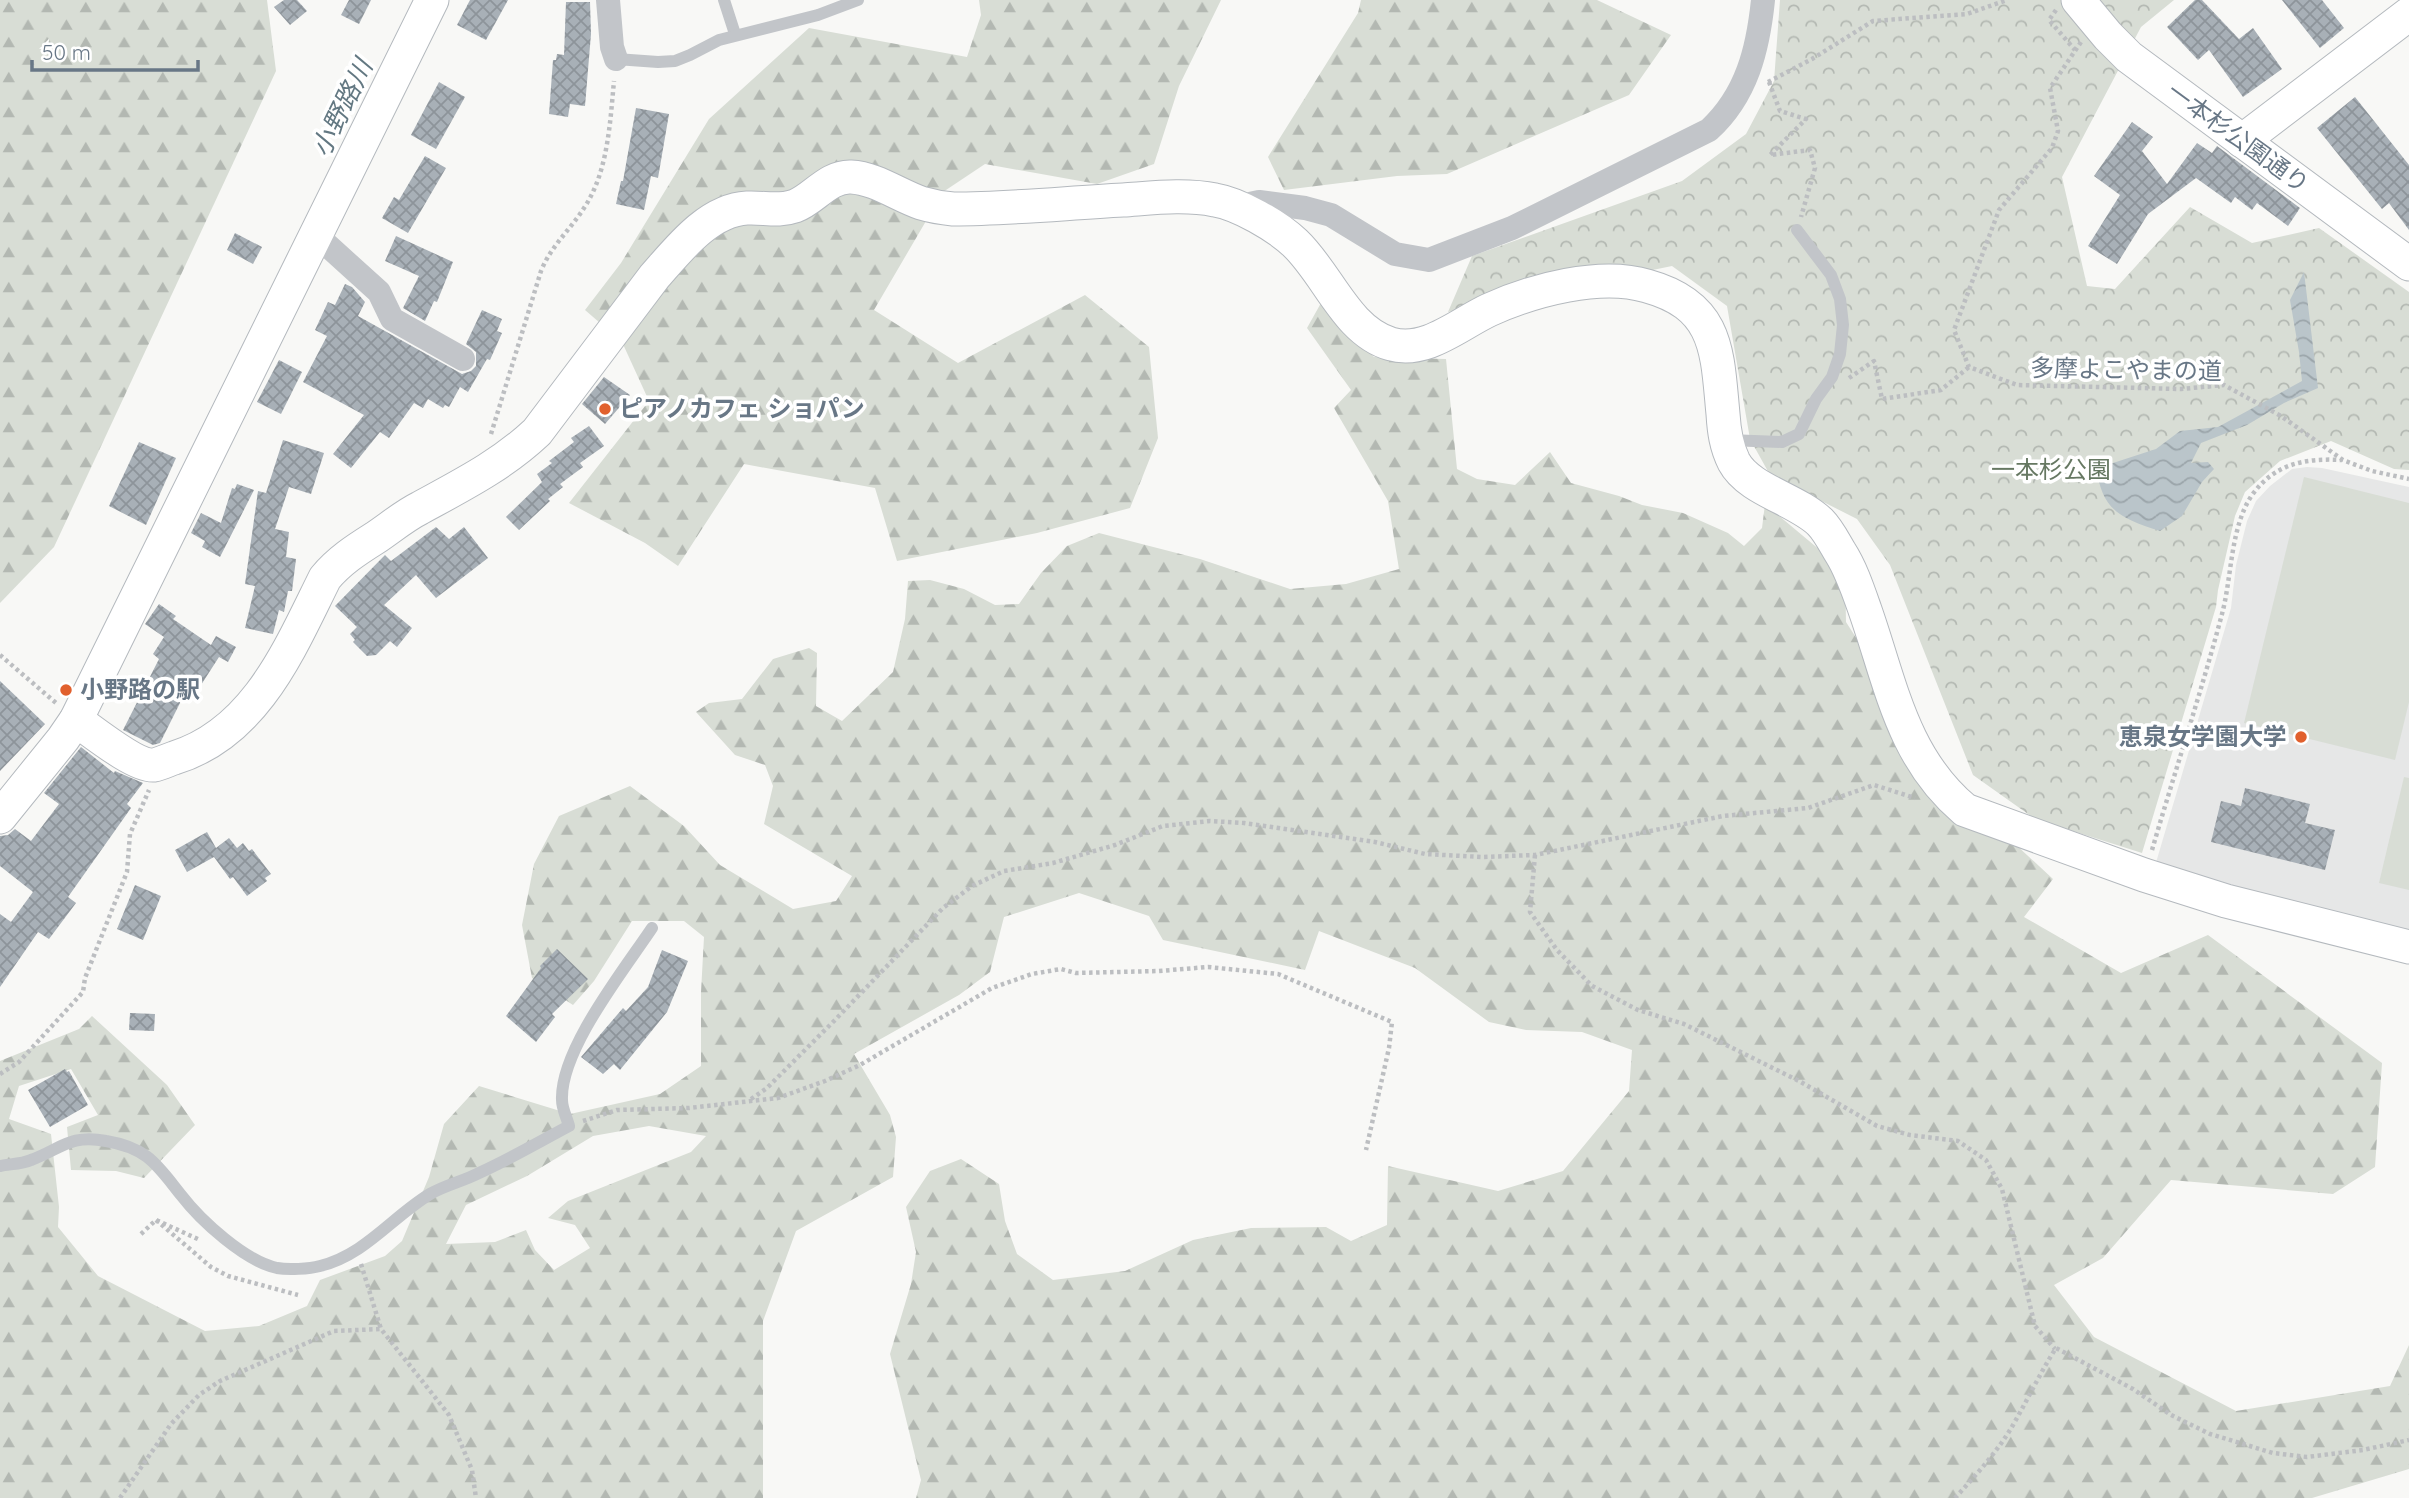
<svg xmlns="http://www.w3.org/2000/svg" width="2409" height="1498" viewBox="0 0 2409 1498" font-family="Quicksand,'Noto Sans JP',sans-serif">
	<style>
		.built { fill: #e6e7e7 }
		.forest { fill: url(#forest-firs); fill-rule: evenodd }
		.park { fill: url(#park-crowns) }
		.pitch { fill: #d8ddd5 }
		.water { fill: url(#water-waves) }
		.building { fill: url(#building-cross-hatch) }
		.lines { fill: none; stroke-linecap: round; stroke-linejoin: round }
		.secondary-casing { stroke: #b4b9be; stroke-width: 35 }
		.path { stroke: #bcbec1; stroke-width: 4.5; stroke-dasharray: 3.5 3.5; stroke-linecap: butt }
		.lane { stroke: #c2c5c9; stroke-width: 12 }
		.street { stroke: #c2c5c9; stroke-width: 24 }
		.secondary { stroke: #fff; stroke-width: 33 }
		.poi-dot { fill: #e1602d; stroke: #fff; stroke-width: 2.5 }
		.labels { text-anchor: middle; stroke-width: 7; stroke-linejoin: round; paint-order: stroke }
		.street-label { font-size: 24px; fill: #687786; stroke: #fff }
		.poi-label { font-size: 24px; font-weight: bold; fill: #687786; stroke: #fff; text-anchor: start }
		.park-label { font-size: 24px; fill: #667862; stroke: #fff }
		.water-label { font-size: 26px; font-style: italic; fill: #637882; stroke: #fff }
	</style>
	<defs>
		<pattern id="forest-firs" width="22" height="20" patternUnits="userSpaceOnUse" patternTransform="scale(1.75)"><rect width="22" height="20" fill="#d8ddd5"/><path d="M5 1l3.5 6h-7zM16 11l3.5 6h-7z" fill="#b3b8b2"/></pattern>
		<pattern id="park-crowns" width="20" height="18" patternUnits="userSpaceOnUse" patternTransform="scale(1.75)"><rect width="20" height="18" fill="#d8ddd5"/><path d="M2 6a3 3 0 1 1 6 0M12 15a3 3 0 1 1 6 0" fill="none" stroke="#b3b8b2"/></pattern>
		<pattern id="water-waves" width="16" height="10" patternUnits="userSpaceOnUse" patternTransform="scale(1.75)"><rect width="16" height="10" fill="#bac5ca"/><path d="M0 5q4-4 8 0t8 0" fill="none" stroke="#9ba5aa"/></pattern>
		<pattern id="building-cross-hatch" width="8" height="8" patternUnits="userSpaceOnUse" patternTransform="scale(1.75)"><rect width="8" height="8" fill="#a8b0b7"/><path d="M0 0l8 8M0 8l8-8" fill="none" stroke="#8d949a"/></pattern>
	</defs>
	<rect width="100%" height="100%" fill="#f8f8f6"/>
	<polygon class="built" points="2307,467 2322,468 2409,487 2409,935 2155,866 2231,608 2236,565 2247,521 2256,501 2270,486 2292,469"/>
	<g class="forest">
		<polygon points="0,0 267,0 276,71 54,547 0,603"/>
		<polygon points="979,0 1221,0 1179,86 1154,164 1097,184 985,164 943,192 874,310 958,363 1085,295 1149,347 1158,438 1130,508 1037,533 897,561 875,488 744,464 678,566 645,543 569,503 649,401 622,342 585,310 621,263 709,119 809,28 967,57 981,15"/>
		<polygon points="1361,0 1597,0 1671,35 1629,95 1447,174 1397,176 1284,190 1268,157 1358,13"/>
		<path d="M1321,303L1374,357L1446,359L1457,469L1477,479L1515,485L1550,452L1571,483L1619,496L1642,505L1683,513L1728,533L1744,546L1762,528L1765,504L1845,571L1846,622L1878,672L1906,743L2053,879L2024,917L2121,973L2208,935L2382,1063L2375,1167L2333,1194L2171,1180L2103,1258L2054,1285L2094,1337L2236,1411L2390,1386L2409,1345V1469L2312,1498H916L921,1480L890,1354L911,1284L916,1252L906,1207L930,1171L961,1159L999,1184L1005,1221L1017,1254L1053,1280L1125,1271L1193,1240L1251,1228L1326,1227L1351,1241L1387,1225L1388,1166L1498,1191L1563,1171L1629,1091L1632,1050L1582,1032L1526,1030L1489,1022L1415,968L1319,931L1305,970L1163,940L1149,916L1079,893L1004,917L990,972L959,995L854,1054L890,1115L896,1137L893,1177L796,1231L763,1321V1498H0V1061L79,1029L92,1016L167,1085L195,1125L144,1178L116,1171L71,1170L67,1127L98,1115L71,1069L19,1086L9,1119L51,1134L59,1207L58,1227L98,1276L205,1331L259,1326L307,1306L320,1280L385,1256L402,1241L429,1177L444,1124L479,1086L570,1114L660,1094L701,1066V992L704,937L684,921H632L594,981L573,1005L532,978L522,925L534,864L559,816L630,786L684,826L720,865L793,909L836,901L852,876L764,824L773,786L765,765L735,755L696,712L709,703L742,699L773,659L809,648L817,653L816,706L842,721L893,672L905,619L908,581L930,580L964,589L995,605L1019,604L1041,573L1067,546L1099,533L1200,559L1290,589L1346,584L1399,569L1388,501L1334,408L1351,390L1307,328ZM649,1126L706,1136L691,1152L568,1201L548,1218L575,1225L590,1248L554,1270L535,1250L526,1230L495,1242L446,1244L466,1205L527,1176L593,1136Z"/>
	</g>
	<polygon class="park" points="1780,0 2174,0 2141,27 2062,177 2087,286 2115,289 2190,207 2252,243 2319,228 2409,292 2409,470 2394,469 2331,441 2280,461 2245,492 2235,516 2218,590 2216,607 2142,853 2035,819 1973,775 1890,565 1857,519 1770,475 1750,439 1727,306 1672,266 1448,312 1472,256 1682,181 1746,134 1774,81"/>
	<g class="pitch">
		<polygon points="2304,477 2409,503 2409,702 2395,760 2244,723"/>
		<polygon points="2404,777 2409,778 2409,890 2379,883"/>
	</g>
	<path class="water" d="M2304,272L2318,388L2284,403L2247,425L2201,443L2191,463L2208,462L2214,469L2202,482L2182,516L2160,531C2120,518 2102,511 2096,466L2113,463L2156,449L2180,431L2218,427L2302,381L2299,352L2290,300Z"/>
	<g class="building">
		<polygon points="284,0 297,0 307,11 290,25 274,7"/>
		<polygon points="349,0 371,0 359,24 341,15"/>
		<polygon points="470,0 508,0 486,40 457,25"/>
		<polygon points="2195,0 2202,0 2239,39 2253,28 2282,69 2243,97 2209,50 2198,60 2167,27"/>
		<polygon points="2282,0 2322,0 2344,28 2320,48"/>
		<polygon points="566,2 590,2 591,34 585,106 570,104 568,117 549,114 553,60 556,60 557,54 564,55"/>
		<polygon points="439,82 465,97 436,149 411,135"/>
		<polygon points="2355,97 2409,165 2409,230 2389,203 2382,209 2317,128"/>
		<polygon points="636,108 669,114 658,178 651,176 644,210 616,204 621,181 623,181"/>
		<polygon points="2132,122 2153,137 2142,151 2167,184 2197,143 2212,153 2217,146 2300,208 2288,226 2257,203 2252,210 2235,197 2231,203 2196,178 2148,214 2117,264 2088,246 2120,195 2094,176"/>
		<polygon points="425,156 446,168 408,233 382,218 394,197 399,200"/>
		<polygon points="235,233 262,247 253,264 227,250"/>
		<polygon points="396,236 453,262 437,302 434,301 425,321 403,308 419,276 385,261"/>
		<polygon points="345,284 352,287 365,302 358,316 462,374 471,371 476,366 476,352 466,344 482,310 502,319 497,331 502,333 490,360 487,359 468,392 460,387 449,407 445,405 443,408 428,399 423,408 414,403 389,438 380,432 351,468 333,454 364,415 303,382 327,336 315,330 328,302 335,305"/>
		<polygon points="279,360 302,372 281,414 257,402"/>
		<polygon points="604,377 630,395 605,424 582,404"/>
		<polygon points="589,426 604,446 580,463 583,467 560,484 563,487 548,499 550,501 519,530 506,517 542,482 537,474 552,463 549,461 574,442 571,438"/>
		<polygon points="283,440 324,453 311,494 289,487 275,529 289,532 286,557 296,559 292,591 288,591 284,612 279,610 273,634 245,628 255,586 245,584 258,491 266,493"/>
		<polygon points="139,442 176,458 146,525 109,506"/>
		<polygon points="237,484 254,490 220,557 202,547 205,541 191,533 201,513 221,523 232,488 235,489"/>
		<polygon points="436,527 449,539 464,527 488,558 436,598 416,575 384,605 412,628 397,647 390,641 376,655 367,656 353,642 355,640 350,634 357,627 335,606 385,555 391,561"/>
		<polygon points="159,604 176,616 173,619 211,645 216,636 236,647 228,662 219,657 201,685 192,679 160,743 153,745 123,730 159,659 153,654 164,637 145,624"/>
		<polygon points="0,681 45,724 0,771"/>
		<polygon points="81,747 114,773 115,771 143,783 127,804 131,808 68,897 76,903 49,939 38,932 0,987 0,914 11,922 33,892 0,866 0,836 8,835 15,829 31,841 59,804 44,793"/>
		<polygon points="2245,788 2310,804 2305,823 2335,830 2325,870 2211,842 2221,801 2241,806"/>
		<polygon points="207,832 216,848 229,838 237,848 243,843 249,851 252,849 271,874 265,878 267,881 247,896 233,877 230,879 214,857 187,872 175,850"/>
		<polygon points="135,885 161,896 143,940 117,929"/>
		<polygon points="557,949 588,979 552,1014 555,1017 536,1042 506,1016 541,968 540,966"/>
		<polygon points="662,950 688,961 667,1012 620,1070 614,1064 603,1074 581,1057 623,1008 626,1011 648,987"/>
		<polygon points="130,1013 155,1014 154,1031 129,1030"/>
		<polygon points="65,1069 67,1072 69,1071 88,1105 50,1127 28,1090"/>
	</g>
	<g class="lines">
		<defs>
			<g id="secondary">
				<polyline points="2078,0 2108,36 2129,57 2409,264"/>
				<polyline points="2242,141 2409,14"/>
				<path d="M76,720C92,731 136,767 154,765C160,764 168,760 174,758C256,733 290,648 325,578C339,561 356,550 375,538C390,528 404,516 420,508C462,485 502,465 537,432L654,277C678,250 708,210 747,208C764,207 778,212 795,206C814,199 828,176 851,177C875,178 898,195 921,203C931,206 942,208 953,209C1009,209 1066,203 1123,200C1153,198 1185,194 1215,200C1239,204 1277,226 1295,243C1328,274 1346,331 1391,344C1426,354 1459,324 1489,310C1533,290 1600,272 1647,286C1719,306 1717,352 1723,414C1724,431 1726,446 1734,462C1749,490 1796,499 1820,522C1828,530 1834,542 1840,552C1851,569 1858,590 1865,610C1891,684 1902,757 1965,810L2144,875L2226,901L2409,947"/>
				<polyline points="0,817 63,739 76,720 432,0"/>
			</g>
		</defs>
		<use href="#secondary" class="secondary-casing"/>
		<g class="path">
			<polyline points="2056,10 2049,20 2075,50"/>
			<polyline points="2081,42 2050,88 2058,131 2052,148 1999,210 1954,330 1969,367 2017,385 2181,389 2224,385 2281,416 2343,460 2372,471 2409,479"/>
			<polyline points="1768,82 1812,59 1873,21 1967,14 2007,0"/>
			<polyline points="1769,82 1780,111 1806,119 1770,155 1810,150 1815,168 1801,217"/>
			<polyline points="1849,378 1874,361 1882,399 1941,390 1969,367"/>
			<path d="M491,434L541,271C551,246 570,230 584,208C608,172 610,123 614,81"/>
			<polyline points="0,655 56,703"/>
			<path d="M2152,850C2175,771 2201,693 2222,614C2232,577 2230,528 2252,495C2275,463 2306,458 2342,460"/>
			<polyline points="1535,855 1530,912 1557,950 1592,986 1638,1010 1684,1024 1799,1081 1877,1126 1910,1135 1958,1141 1986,1160 2002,1189 2035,1326 2055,1349"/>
			<polyline points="0,1074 19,1062 83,992 85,978 127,872 130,834 149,790"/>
			<polyline points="751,1099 767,1088 836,1019 943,908 972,886 1004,871 1053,863 1115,845 1163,826 1210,821 1244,823 1375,842 1425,854 1482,857 1535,855 1723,816 1808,808 1874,785 1915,798"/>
			<polyline points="583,1121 617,1110 689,1108 778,1098 825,1081 860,1065 992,988 1032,974 1061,969 1076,973 1159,971 1208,967 1278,974 1392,1022 1389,1048 1366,1150"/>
			<polyline points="156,1220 211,1267 228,1276 298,1295"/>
			<polyline points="141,1234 156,1220 200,1240"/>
			<polyline points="361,1264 381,1329 449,1415 472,1470 476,1498"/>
			<polyline points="120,1498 171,1424 199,1395 220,1381 334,1331 381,1329"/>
			<path d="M1955,1498C1976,1475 1998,1451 2013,1425C2028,1399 2040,1373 2056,1348L2133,1389L2171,1415L2210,1434L2273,1453L2307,1457L2363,1450L2409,1440"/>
		</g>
		<g class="lane">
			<polyline points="724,0 735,34"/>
			<polyline points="616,59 658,62 675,61 690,55 719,40 818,15 858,0"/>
			<polyline points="1728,440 1782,442 1799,434 1816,399 1832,377 1840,354 1843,325 1840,299 1831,275 1797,230"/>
			<path d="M0,1166C10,1164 22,1164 31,1160C61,1149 70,1134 106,1141C148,1148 157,1165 181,1195C201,1221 245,1261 277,1268C288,1270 309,1269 320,1266C365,1255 392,1217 430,1194C445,1185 464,1181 479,1173C510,1159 539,1142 569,1126C567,1118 562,1109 562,1100C560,1050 624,970 652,928"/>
		</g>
		<g class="street">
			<polyline points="608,0 612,47 616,59"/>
			<path d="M1236,207L1259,202L1305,208L1331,215L1395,254L1429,260L1512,228L1709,130C1747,95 1758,49 1763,0"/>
			<polyline points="316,235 379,292 392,319 463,359"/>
		</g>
		<use href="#secondary" class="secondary"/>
	</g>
	<g class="poi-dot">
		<circle cx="605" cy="409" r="7"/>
		<circle cx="66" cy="690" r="7"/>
		<circle cx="2301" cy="737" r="7"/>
	</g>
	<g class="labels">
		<g class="street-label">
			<text transform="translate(2238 138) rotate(36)" y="8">一本杉公園通り</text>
			<text transform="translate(2126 370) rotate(1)" y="8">多摩よこやまの道</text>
		</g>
		<g class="poi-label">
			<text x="619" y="417">ピアノカフェ ショパン</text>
			<text x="80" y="698">小野路の駅</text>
			<text x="2287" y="745" text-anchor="end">恵泉女学園大学</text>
		</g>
		<g class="park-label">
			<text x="2051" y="478">一本杉公園</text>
		</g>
		<g class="water-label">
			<text transform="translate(342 108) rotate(-64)" y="9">小野路川</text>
		</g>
	</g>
	<path d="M32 60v10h166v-10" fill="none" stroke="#687786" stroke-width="3.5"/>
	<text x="42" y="60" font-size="21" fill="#687786" stroke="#ffffff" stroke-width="5" paint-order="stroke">50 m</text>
</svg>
